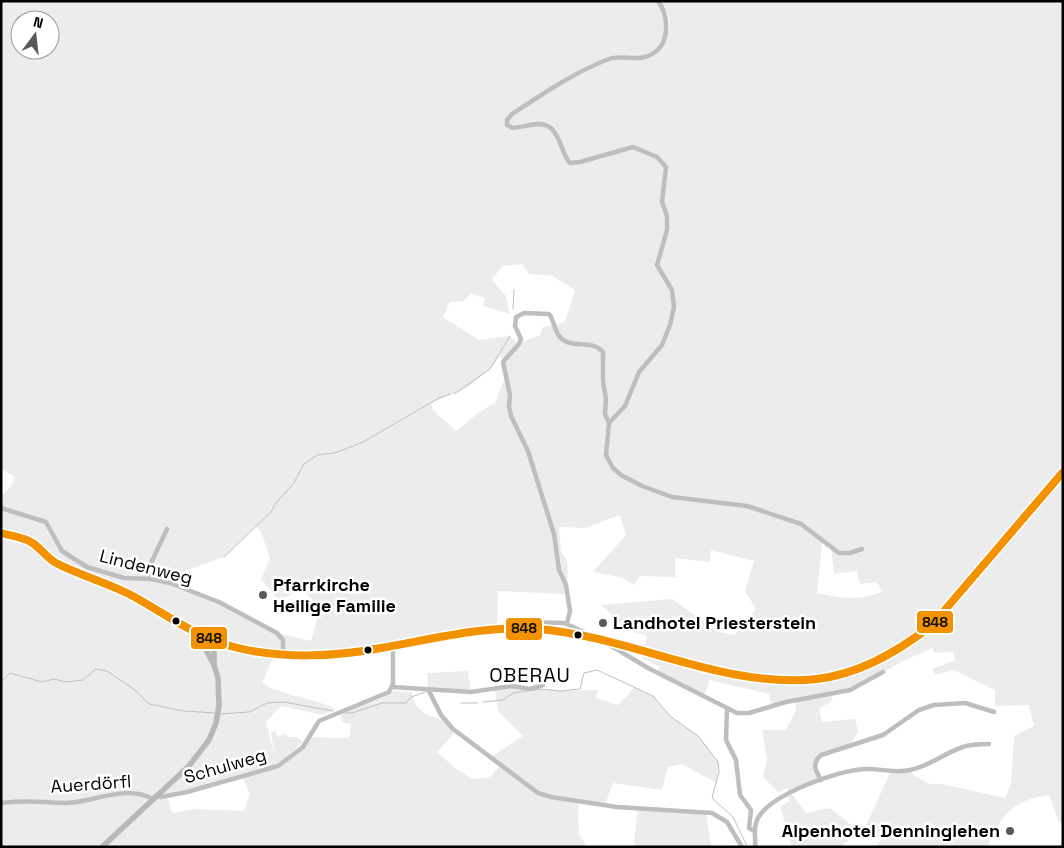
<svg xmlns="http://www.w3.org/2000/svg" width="1064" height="848" viewBox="0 0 1064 848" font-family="'Space Grotesk',sans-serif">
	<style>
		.green { fill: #ececec; fill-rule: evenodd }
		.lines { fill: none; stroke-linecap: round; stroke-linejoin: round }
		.stream { stroke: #bfbfbf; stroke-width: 1 }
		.street { stroke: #bebebe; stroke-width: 4.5 }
		.secondary { stroke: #b8b8b8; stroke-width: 5.5 }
		.bus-1-casing { stroke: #fff; stroke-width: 11 }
		.bus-1 { stroke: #f39200; stroke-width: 8 }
		.poi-dot { fill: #595959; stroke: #fff; stroke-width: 2 }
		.bus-dot { fill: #000; stroke: #fff; stroke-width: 2 }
		.labels { text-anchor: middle; stroke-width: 5; stroke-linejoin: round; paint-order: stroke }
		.street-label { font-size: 18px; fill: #000; stroke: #fff }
		.poi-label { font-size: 18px; font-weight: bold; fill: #000; stroke: #fff; text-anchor: start }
		.quarter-label { font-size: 20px; letter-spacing: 1px; fill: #000; stroke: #fff }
		.line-badge { stroke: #fff; stroke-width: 2 }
		.pale-badge-label { font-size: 14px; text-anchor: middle; font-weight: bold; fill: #111 }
	</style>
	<rect width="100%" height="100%" fill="#fff"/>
	<g class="green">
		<path d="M1,1H656C663,10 667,19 664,30C655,66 634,53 606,59C592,62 575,72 563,79C579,74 594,66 610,61C638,52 658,73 668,33C672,19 668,12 660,1H1063V823L1059,822L1049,795C1012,801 1002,813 988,847H876L881,840L866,825L891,771L910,770L915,776L930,784H942L1005,798L1011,784L1014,736L1034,726L1029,705L995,706V690L954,670L935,675L932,669L955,660L953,652L935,653L932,648L901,662L871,680L833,694L831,702L819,708L822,722L855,719L858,732L850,744L827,752L815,764L821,780L791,793L806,813L830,808L860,832L840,847H792L780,806L790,801L787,795L790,793L787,788L778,792L763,777L767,759L762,730H786L796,710L795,701L771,706L769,694L710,680L704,696L658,673L660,667L642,658L647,636L620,628L622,624L601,605L672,599L718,632L735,635L756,609L745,591L754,561L711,550L710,562L675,558V577L640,576L634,585L620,577L593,572L626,535L620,515L585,528L559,527L561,552C573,564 565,579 568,594L498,591L497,622L489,629L373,650L275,653L262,683C285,697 312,697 335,709L323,715L281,706L266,722L275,757L271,732L276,731L277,736L286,734L287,737H297L303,742L277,765L295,754L310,737L349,738L351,724L342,722L340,712L380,699L394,691L412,692L415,705L426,714L445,721L456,731L437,752L455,768L472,779L490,777L501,764L491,757L523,736L498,711L495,690L508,686L561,691L598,690L596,698L618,705L635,687L653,696L670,716L699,736L718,762L717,783L681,764L668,767L662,790L613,783L605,805L578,801L579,834L587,847H1V496L11,486L15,477L1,469ZM20,20H50V50H20ZM522,264L529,274L552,276L575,290L565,322L543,327L540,335L517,344L510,336L479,340L443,317L450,302L463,301L471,293L485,299L483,306L510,314L506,296L492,280L502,266ZM501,355L505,377L495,403L478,413L456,431L433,410L431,403L467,388L490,369ZM255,526L261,532L270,558L261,579L282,604L285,598L302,588L320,609L311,641L277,633L219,602L170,583L184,571L224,557ZM822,543L831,549L834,574L857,571L860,584L877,582L882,592C857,601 842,598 817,593ZM242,775L250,794L244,811L195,809L172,813L167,796Z"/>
		<polygon points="468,671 471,692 428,689 427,673"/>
		<path d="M637,808L706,812L711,847H635C633,834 638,822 637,808Z"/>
	</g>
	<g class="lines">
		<g class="stream">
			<polyline points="513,309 514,290"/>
			<polyline points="454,394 490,369 510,336"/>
			<polyline points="224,557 271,512 276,503 294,483 303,465 317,455 335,453 363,442 439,398 450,394"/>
			<polyline points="1,682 10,673 42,682 54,679 66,682 83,680 96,669 107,671 135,690 149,704 183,711 216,713"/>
			<polyline points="483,702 503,700 513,693 540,689 561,691 580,689 584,673 597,670 653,696 670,716 698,736 718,762 719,772 712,798 733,817 747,846"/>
			<polyline points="461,703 478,703"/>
			<polyline points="344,713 352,713 382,703 406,703 411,697 426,692"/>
			<polyline points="220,714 249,712 267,703 284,702 333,711"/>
		</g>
		<g class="street">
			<path d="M609,423L625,406L639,372L662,345L670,325L674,307L672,290L657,265L667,230V216L662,202L666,167L657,157L633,147L580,162L570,163C565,158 564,152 561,145C550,115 537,125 513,128L507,125V120L512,114C543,94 574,72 609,59C623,54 640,63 654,53C670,42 669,15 658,1"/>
			<polyline points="1,508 46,522 62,551 87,567 124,578 151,579 170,583 219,602 277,633 283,640 283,653"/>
			<polyline points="151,579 151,563 167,529"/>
			<path d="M567,623L570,611L566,585L559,570L554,534L528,451L511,416L509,406L510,395L503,362L519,344L521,339L515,326L516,317L524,313L549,314C555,321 554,333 562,339C574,349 591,339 603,352V381L606,399L605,414L609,423L606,455L613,468L621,475L642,486L672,497L747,506L801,524L839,553H850L862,549"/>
			<polyline points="497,627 524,622 564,623 593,636"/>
			<polyline points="603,641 648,668 737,713 749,713 786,702 850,690 883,672"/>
			<polyline points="392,687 471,692 512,686 530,689 543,685"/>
			<polyline points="428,689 441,715 453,729 538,793 551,797 617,807 712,813 727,822 742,847"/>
			<polyline points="727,709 726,740 736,760 740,795 751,810 749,828 754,831"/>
			<path d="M821,780C815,770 812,763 821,755L883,735L919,710L934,705L965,703L994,712"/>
			<polyline points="157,795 161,797 187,792 278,766 303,747 319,721 389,692 393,684 393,646"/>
			<path d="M1,803C24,799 44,803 66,803C96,802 124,784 153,799"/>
			<path d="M755,847C756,838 753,829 757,820C768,795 838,770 865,769C880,768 895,774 910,770C930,766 944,753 963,747C971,744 980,744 989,744"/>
		</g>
		<g class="secondary">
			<path d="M1,533C12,536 24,537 34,544C41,551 47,559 56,563C75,573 96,578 115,587C155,606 191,636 234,647C278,658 327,655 371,650C388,648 404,643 420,640C458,632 498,627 537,629C632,635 721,690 817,679C859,674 900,652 932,625L1063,472"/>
			<polyline points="196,631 214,665"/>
			<polyline points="102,847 189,766 209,740 216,723 219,706 218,678 214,665 214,641"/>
		</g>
		<defs>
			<path id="bus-1" d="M1,533C12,536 25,537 34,544C42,550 47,558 56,563C79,575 105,582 129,594C163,612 195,637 234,647C280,659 334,657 381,648C433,639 484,625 537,629C632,636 721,689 817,679C860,674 899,651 932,625L1063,472"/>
		</defs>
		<use href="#bus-1" class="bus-1-casing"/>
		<use href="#bus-1" class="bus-1"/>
	</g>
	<g class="poi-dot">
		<circle cx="263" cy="595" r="5"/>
		<circle cx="603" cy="623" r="5"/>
		<circle cx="1010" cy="831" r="5"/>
	</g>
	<g class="bus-dot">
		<circle cx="176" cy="621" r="4.5"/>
		<circle cx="578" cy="635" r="4.5"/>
		<circle cx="368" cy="650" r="4.5"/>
	</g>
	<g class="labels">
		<g class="street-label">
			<text transform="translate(146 567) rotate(14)" y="6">Lindenweg</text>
			<text transform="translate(225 766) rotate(-16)" y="6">Schulweg</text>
			<text transform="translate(91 784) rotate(-4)" y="6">Auerdörfl</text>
		</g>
		<g class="poi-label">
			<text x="273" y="591">Pfarrkirche<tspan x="273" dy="21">Heilige Familie</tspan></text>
			<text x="613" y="629">Landhotel Priesterstein</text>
			<text x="1000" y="837" text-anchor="end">Alpenhotel Denninglehen</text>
		</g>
		<g class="quarter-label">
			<text x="530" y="682">OBERAU</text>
		</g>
	</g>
	<g class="line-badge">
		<rect x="916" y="610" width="38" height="24" rx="5" fill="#f39200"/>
		<rect x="505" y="617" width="38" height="24" rx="5" fill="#f39200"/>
		<rect x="190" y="626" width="38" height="24" rx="5" fill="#f39200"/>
	</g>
	<g class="pale-badge-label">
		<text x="935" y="627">848</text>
		<text x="524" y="633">848</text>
		<text x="209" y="643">848</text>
	</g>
	<rect width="1064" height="848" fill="none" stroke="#000000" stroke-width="5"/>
	<g transform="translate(35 35) rotate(15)"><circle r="24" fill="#ffffff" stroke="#999999"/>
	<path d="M0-4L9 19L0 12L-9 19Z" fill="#595959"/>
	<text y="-8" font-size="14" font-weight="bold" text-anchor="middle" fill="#000000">N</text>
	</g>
</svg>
